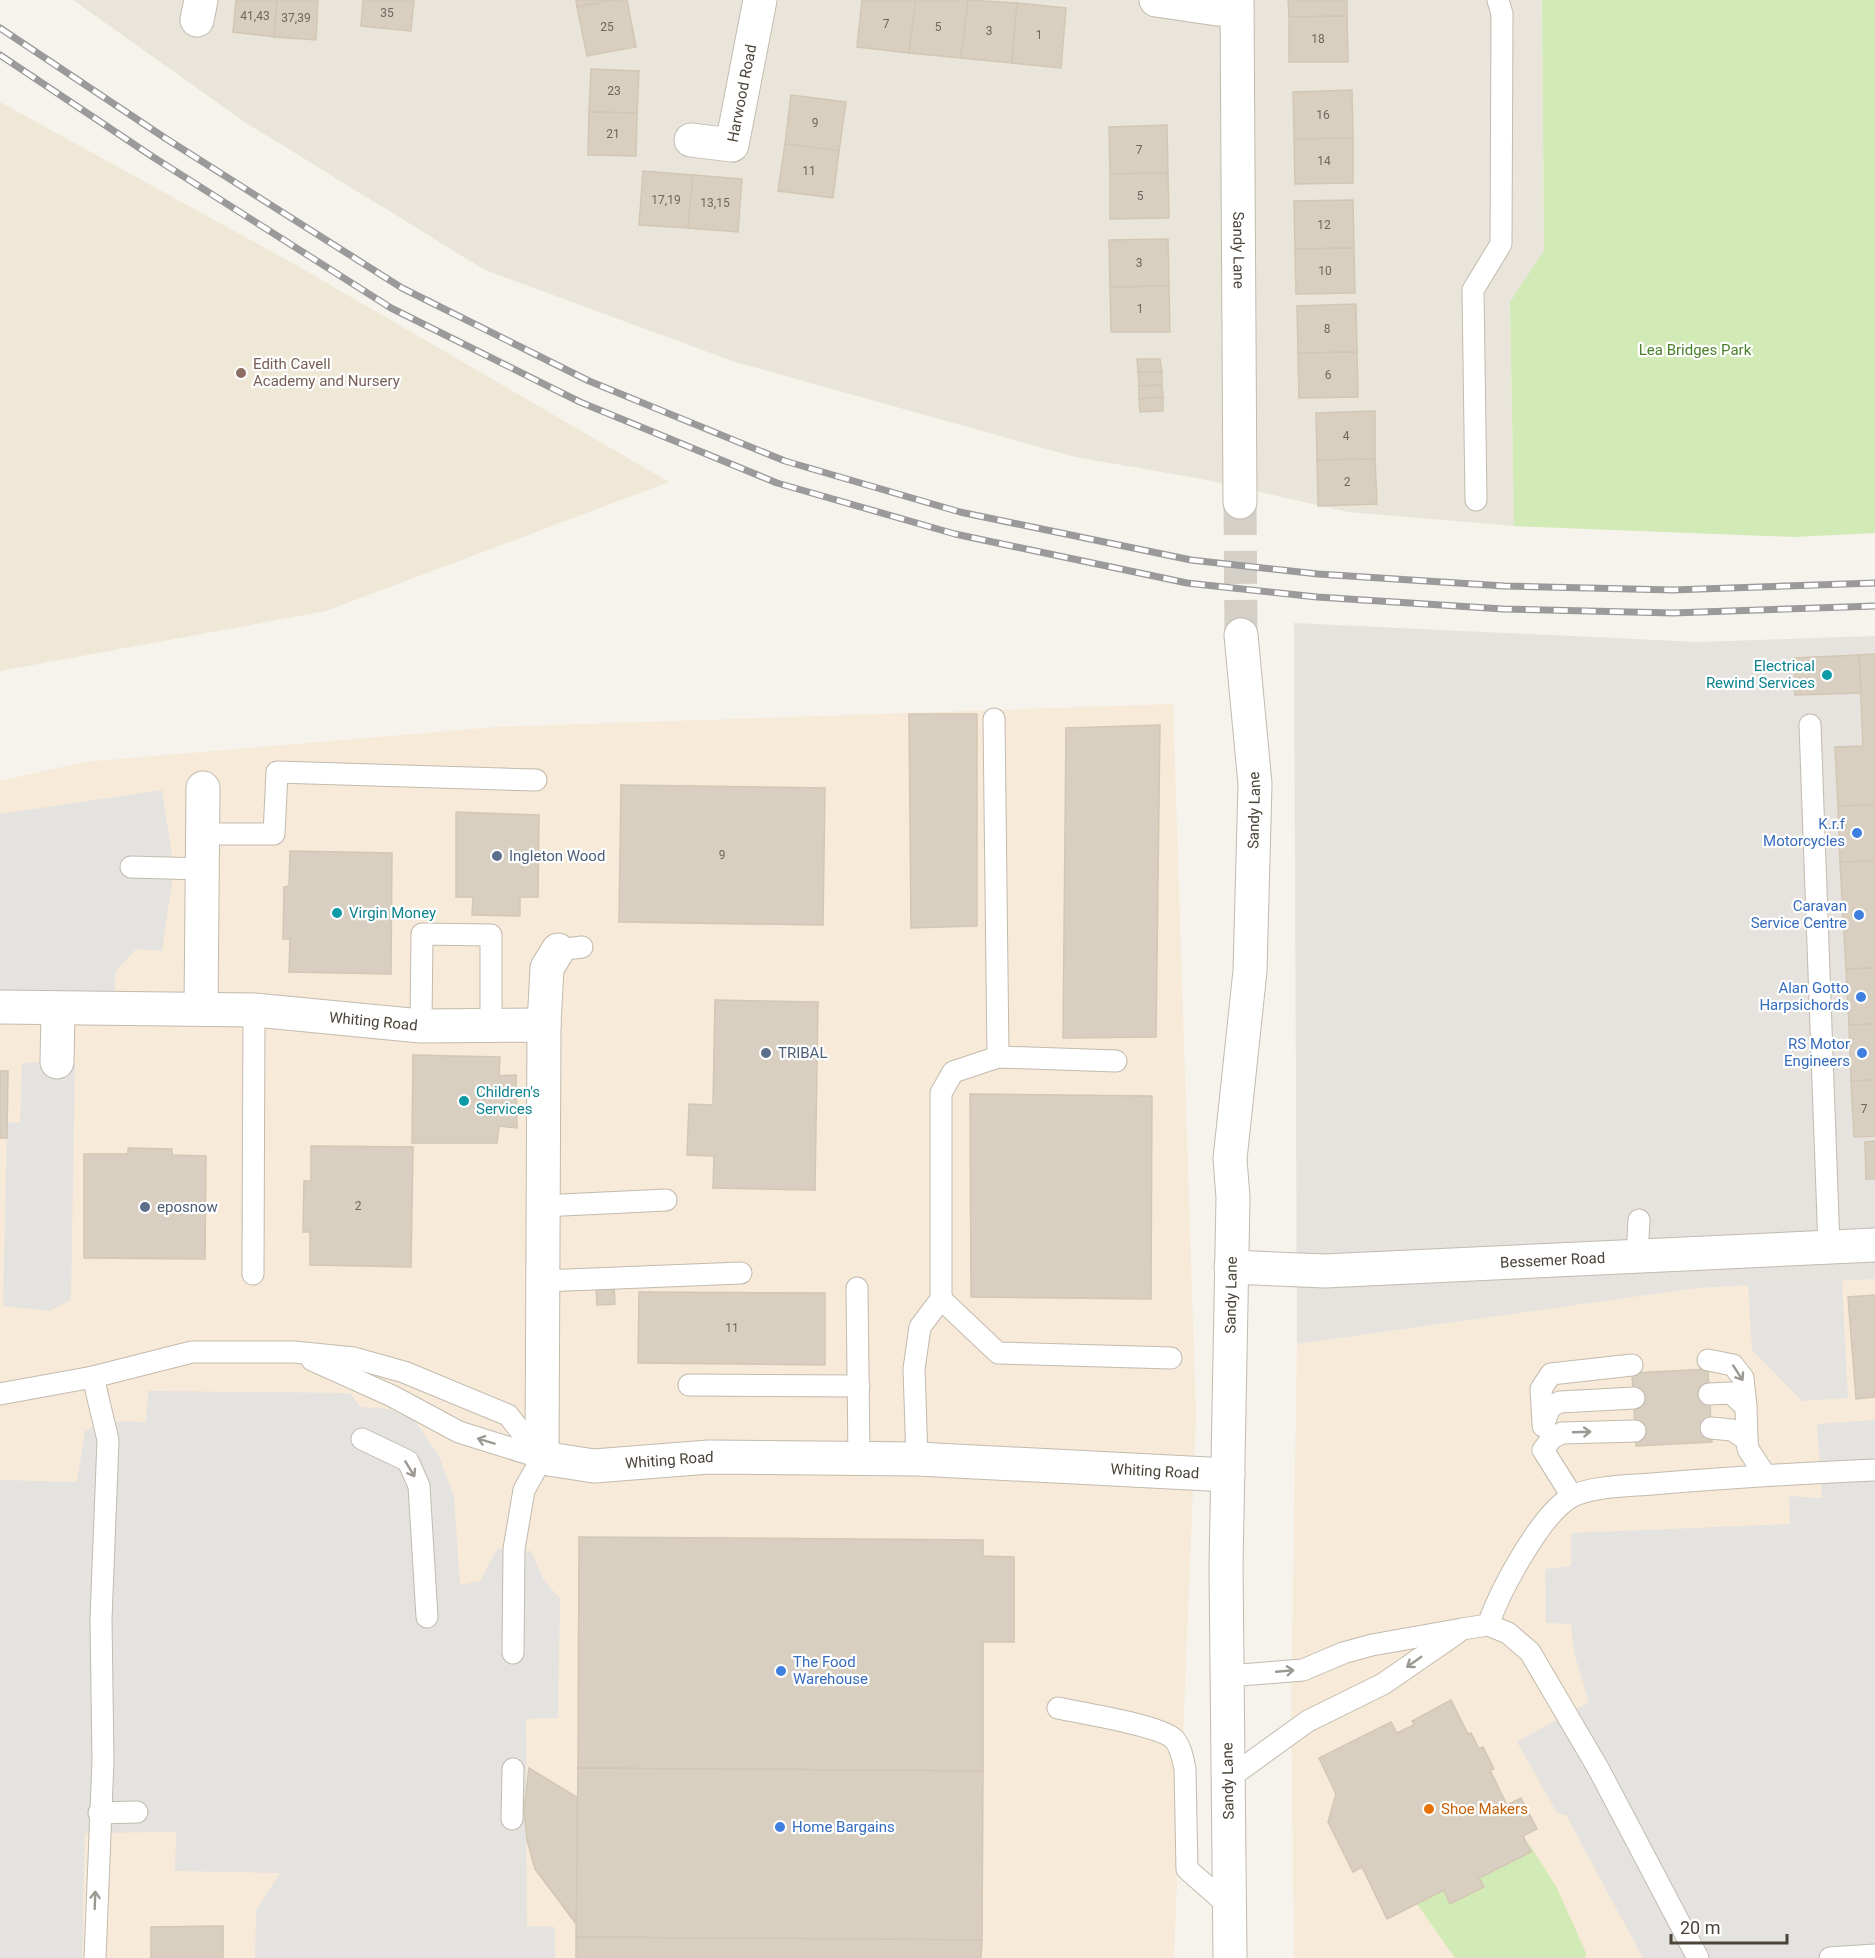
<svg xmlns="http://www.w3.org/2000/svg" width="1875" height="1958" viewBox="0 0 1875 1958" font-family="Roboto,sans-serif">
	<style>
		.residential { fill: #eae5da }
		.commercial { fill: #f7ead8 }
		.industrial { fill: #e6e2dd }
		.education { fill: #efe8d6 }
		.green { fill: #d2eab5 }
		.parking { fill: #e5e3e0 }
		.building { fill: #d8cfc1; stroke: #d3c7b4; stroke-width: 1.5 }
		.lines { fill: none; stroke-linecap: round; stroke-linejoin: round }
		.street-tunnel { stroke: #d4d0c8; stroke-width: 33; stroke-dasharray: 33 16; stroke-linecap: butt }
		.lane-casing { stroke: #c2bbae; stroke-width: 23 }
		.street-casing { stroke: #c2bbae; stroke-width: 35 }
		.lane { stroke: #fff; stroke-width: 21 }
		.street { stroke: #fff; stroke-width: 33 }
		.rail-casing { stroke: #9a9a9a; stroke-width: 7 }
		.rail { stroke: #fff; stroke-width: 4.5; stroke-dasharray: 14; stroke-linecap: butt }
		.oneway { stroke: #9c9892 }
		.education-dot { fill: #8d6e63; stroke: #fff; stroke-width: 2 }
		.culture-dot { fill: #0f9aa8; stroke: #fff; stroke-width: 2 }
		.shop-dot { fill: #3f7fe0; stroke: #fff; stroke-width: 2 }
		.service-dot { fill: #5c6f8a; stroke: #fff; stroke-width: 2 }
		.food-dot { fill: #e8710a; stroke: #fff; stroke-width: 2 }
		.labels { text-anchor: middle; stroke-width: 4.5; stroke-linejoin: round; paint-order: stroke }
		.number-label { font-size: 12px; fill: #6e675b }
		.street-label { font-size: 15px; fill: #4b4439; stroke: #fff }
		.park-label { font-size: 15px; fill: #4a7f2a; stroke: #fff }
		.education-label { font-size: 15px; fill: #785e54; stroke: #fff; text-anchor: start }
		.culture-label { font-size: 15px; fill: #0d838f; stroke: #fff; text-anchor: start }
		.shop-label { font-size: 15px; fill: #366cbe; stroke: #fff; text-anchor: end }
		.service-label { font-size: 15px; fill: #4e5e75; stroke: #fff; text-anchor: start }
		.food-label { font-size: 15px; fill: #c56008; stroke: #fff; text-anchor: start }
	</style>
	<rect width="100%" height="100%" fill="#f6f3ec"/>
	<polygon class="residential" points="73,0 1542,0 1544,252 1510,302 1514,526 1348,512 1202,479 1075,457 735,362 485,270 243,121"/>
	<g class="commercial">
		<polygon points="1173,704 1196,1416 1174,1958 0,1958 0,781 84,762 496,727"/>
		<polygon points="1875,1279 1875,1958 1294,1958 1291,1709 1297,1344 1697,1288"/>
	</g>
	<polygon class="industrial" points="1294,623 1698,642 1875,636 1875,1279 1697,1288 1297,1344"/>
	<polygon class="education" points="0,102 296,265 669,482 326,611 0,671"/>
	<g class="green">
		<polygon points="1542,0 1875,0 1875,533 1795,537 1514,526 1510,302 1544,251"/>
		<polygon points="1528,1842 1557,1888 1586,1953 1585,1958 1455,1958 1417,1904 1444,1890 1450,1904 1483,1888 1479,1878 1531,1852"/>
	</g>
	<g class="parking">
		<polygon points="162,790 174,869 162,951 136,949 116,971 114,997 0,992 0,814"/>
		<polygon points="57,1062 75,1064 71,1300 49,1311 3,1306 7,1122 20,1123 22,1063"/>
		<polygon points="1842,1281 1848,1398 1802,1401 1752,1350 1748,1285"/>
		<polygon points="148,1391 350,1393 360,1407 390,1409 415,1421 439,1456 454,1497 460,1585 480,1581 497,1549 531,1551 543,1579 560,1599 558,1718 526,1719 527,1926 555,1927 555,1958 255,1958 256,1910 280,1873 175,1871 176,1832 85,1833 82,1958 0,1958 0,1480 77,1482 85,1431 105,1421 146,1422"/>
		<polygon points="1875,1420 1875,1958 1643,1958 1566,1815 1557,1813 1517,1742 1589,1702 1574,1653 1571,1624 1546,1623 1545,1569 1571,1566 1571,1533 1790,1524 1789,1496 1822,1498 1817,1424"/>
	</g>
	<g class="building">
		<polygon points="236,0 277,0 274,37 233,32"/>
		<polygon points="277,0 318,0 316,40 274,37"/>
		<polygon points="363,0 414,0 411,31 361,26"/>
		<polygon points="576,0 613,0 577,7"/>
		<polygon points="613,0 627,0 636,47 587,56 577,7"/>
		<polygon points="862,0 916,0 909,53 857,47"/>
		<polygon points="916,0 968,0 961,58 909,53"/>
		<polygon points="968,0 1017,3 1012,63 961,58"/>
		<polygon points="1288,0 1347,0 1347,16 1289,17"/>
		<polygon points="1017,3 1066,8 1061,68 1012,63"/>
		<polygon points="1347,16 1348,62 1289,62 1289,17"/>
		<polygon points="591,69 639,71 637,113 589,112"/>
		<polygon points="1352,90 1353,138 1294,139 1293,92"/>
		<polygon points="791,95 846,102 839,151 785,144"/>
		<polygon points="589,112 637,113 636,156 588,155"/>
		<polygon points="1167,125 1168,173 1110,174 1109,127"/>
		<polygon points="1353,138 1353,183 1295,184 1294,139"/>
		<polygon points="785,144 839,151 833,198 778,191"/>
		<polygon points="643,171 693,175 688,228 639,225"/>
		<polygon points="1168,173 1169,218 1110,219 1110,174"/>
		<polygon points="693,175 742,179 738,232 688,228"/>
		<polygon points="1353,200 1354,248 1295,249 1294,201"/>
		<polygon points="1168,239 1169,286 1110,287 1109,240"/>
		<polygon points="1354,248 1355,293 1296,294 1295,249"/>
		<polygon points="1169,286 1170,332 1111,332 1110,287"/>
		<polygon points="1356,304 1357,352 1298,353 1297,306"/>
		<polygon points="1357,352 1358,397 1299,398 1298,353"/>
		<polygon points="1137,359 1160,359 1162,372 1138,372"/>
		<polygon points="1138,372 1162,372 1162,385 1139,386"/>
		<polygon points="1162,385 1163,397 1139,399 1139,386"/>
		<polygon points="1163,397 1163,411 1140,412 1139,399"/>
		<polygon points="1375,411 1375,459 1317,460 1316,413"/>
		<polygon points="1375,459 1377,504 1318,506 1317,460"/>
		<polygon points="1875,654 1875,805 1838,806 1835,747 1863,746 1859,655"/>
		<polygon points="1859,655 1861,693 1795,695 1794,658"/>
		<polygon points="909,714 977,714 977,926 911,928"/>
		<polygon points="1160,725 1156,1037 1063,1038 1066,728"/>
		<polygon points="621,785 825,788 823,925 619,922"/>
		<polygon points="1875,805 1875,861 1840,862 1838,806"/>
		<polygon points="456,812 539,815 538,897 520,897 520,916 472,915 473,897 456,897"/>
		<polygon points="290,851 392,853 391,974 289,972 290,939 283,939 284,887 289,886"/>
		<polygon points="1875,861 1875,968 1846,969 1840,862"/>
		<polygon points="1875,968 1875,1024 1849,1025 1846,969"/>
		<polygon points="715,1000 818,1002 815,1190 713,1188 714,1156 687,1155 689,1104 713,1105"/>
		<polygon points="1875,1024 1875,1080 1851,1081 1849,1025"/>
		<polygon points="413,1055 500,1057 499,1076 516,1075 517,1128 499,1126 497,1143 412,1143"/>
		<polygon points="0,1071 8,1071 7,1138 0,1138"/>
		<polygon points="1875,1080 1875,1136 1854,1137 1851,1081"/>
		<polygon points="970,1094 1152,1096 1151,1299 971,1297"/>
		<polygon points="1875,1141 1875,1179 1866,1179 1865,1142"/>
		<polygon points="311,1146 413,1147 411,1267 310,1265 310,1232 303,1232 304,1181 311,1181"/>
		<polygon points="128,1148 172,1149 172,1155 206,1156 205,1259 84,1258 84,1154 128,1154"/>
		<polygon points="596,1286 614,1286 615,1304 597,1305"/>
		<polygon points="639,1292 825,1293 825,1365 638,1363"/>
		<polygon points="1875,1295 1875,1397 1856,1399 1848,1297"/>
		<polygon points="1708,1369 1712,1442 1636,1446 1632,1373"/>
		<polygon points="579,1537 983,1540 983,1556 1014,1557 1014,1642 983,1642 983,1771 578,1768"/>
		<polygon points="1451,1700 1468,1734 1471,1733 1479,1749 1483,1747 1494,1769 1490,1770 1507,1805 1521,1798 1537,1829 1523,1836 1531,1852 1479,1878 1484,1887 1450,1904 1444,1890 1387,1919 1362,1867 1353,1872 1328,1822 1336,1794 1319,1758 1391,1722 1397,1733 1414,1725 1412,1721"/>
		<polygon points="529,1768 578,1798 577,1925 535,1869 527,1840 524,1809"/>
		<polygon points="578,1768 983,1771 982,1940 576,1937"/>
		<polygon points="223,1926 223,1958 151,1958 151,1927"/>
		<polygon points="576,1937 982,1940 981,1958 576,1958"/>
	</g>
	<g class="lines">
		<polyline class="street-tunnel" points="1240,502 1241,635"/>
		<defs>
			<g id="lane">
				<polyline points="1476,500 1473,290 1501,244 1502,14 1498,0"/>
				<polyline points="994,719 998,1057"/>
				<polyline points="1810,725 1829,1247"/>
				<polyline points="204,834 274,834 277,772 536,780"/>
				<polyline points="131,867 203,869"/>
				<polyline points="558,950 582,947"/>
				<polyline points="421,1026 422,934 491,935 491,1026"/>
				<polyline points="542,1206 666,1200"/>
				<polyline points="1637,1256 1639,1220"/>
				<polyline points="253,1274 254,1010"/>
				<polyline points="543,1281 741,1273"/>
				<polyline points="857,1288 859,1458"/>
				<polyline points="941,1299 998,1353 1171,1358"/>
				<polyline points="312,1360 392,1396 459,1432 542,1458"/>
				<polyline points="1708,1360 1733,1365 1743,1378 1746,1407"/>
				<polyline points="93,1377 108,1440 101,1619 103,1761 95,1958"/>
				<polyline points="689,1385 859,1386"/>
				<polyline points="0,1394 93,1377 192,1352 294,1352 354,1358 404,1372 508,1415 542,1458"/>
				<polyline points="1709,1394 1731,1393 1746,1407 1747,1440"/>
				<polyline points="1543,1423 1541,1389 1551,1374 1632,1365"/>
				<polyline points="1543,1426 1550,1407 1560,1402 1634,1398"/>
				<polyline points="1711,1428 1732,1430 1747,1440 1748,1449 1765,1475"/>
				<polyline points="362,1439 408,1461 419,1486 427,1617"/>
				<polyline points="917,1459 914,1369 920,1327 941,1299 941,1093 953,1072 998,1057 1116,1061"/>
				<polyline points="1572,1496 1543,1450 1552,1438 1562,1433 1635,1431"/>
				<path d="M1488,1625C1500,1591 1540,1515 1571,1497C1590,1486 1630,1486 1652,1484C1726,1478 1800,1473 1875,1470"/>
				<polyline points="513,1653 514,1549 524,1490 542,1458"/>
				<polyline points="1227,1676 1303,1670 1343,1653 1372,1645 1462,1629 1488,1625 1508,1633 1530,1652 1598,1768 1698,1958"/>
				<path d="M1058,1708C1081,1713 1159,1725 1174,1739C1181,1747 1183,1759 1185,1769L1187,1869L1229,1906"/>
				<polyline points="1229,1778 1308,1721 1383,1684 1457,1633"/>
				<polyline points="99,1813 137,1812"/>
				<polyline points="512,1819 513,1769"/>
				<polyline points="1830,1958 1875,1955"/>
			</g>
			<g id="street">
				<polyline points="1156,0 1217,9 1237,8"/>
				<path id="s1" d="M1237,0L1240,502"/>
				<polyline points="197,20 201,0"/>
				<path id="s2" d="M691,140L732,145L760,0"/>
				<path id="s3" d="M0,1007L254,1010L421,1026L544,1025L542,1458L594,1466L709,1457L917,1459L1228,1475"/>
				<polyline points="201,1009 203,788"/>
				<polyline points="544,1025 547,968 558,950"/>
				<polyline points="57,1062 58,1010"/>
				<path id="s4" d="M1231,1267L1325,1271L1875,1245"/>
				<path id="s5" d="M1230,1958L1226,1567L1233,1198L1230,1159L1250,971L1255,784L1241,635"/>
			</g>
		</defs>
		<use href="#lane" class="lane-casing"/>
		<use href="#street" class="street-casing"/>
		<use href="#lane" class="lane"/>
		<use href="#street" class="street"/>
		<defs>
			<g id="rail">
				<polyline points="0,28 165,138 402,288 589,381 785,461 960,512 1191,560 1318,574 1504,586 1673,590 1875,583"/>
				<polyline points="0,55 153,157 391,308 580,402 777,483 955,534 1187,583 1317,597 1503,609 1673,613 1875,606"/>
			</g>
		</defs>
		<use href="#rail" class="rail-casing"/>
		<use href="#rail" class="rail"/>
	</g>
	<defs><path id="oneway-shaft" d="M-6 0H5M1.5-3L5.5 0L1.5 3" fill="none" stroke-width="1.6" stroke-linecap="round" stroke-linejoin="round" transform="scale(1.5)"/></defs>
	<g class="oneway">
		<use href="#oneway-shaft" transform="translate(1738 1373) rotate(57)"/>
		<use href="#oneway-shaft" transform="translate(1582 1432) rotate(-2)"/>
		<use href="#oneway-shaft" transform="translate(486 1441) rotate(-163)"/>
		<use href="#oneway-shaft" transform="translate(410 1469) rotate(59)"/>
		<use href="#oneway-shaft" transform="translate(1414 1662) rotate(145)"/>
		<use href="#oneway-shaft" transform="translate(1285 1671) rotate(-5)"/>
		<use href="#oneway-shaft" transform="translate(95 1900) rotate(-88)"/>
	</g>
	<circle class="education-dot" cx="241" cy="373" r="6"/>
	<g class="culture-dot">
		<circle cx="1827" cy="675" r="6"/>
		<circle cx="337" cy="913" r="6"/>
		<circle cx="464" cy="1101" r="6"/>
	</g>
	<g class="shop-dot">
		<circle cx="1857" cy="833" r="6"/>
		<circle cx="1859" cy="915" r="6"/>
		<circle cx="1861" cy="997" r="6"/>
		<circle cx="1862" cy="1053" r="6"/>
		<circle cx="781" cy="1671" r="6"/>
		<circle cx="780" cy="1827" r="6"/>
	</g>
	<g class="service-dot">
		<circle cx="497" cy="856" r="6"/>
		<circle cx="766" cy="1053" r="6"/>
		<circle cx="145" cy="1207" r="6"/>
	</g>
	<circle class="food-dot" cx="1429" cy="1809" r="6"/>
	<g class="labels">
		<g class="number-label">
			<text x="387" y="17">35</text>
			<text x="255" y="20">41,43</text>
			<text x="296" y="22">37,39</text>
			<text x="886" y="28">7</text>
			<text x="607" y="31">25</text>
			<text x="938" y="31">5</text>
			<text x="989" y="35">3</text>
			<text x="1039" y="39">1</text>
			<text x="1318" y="43">18</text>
			<text x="614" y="95">23</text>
			<text x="1323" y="119">16</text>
			<text x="815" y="127">9</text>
			<text x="613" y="138">21</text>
			<text x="1139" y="154">7</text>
			<text x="1324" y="165">14</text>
			<text x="809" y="175">11</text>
			<text x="1140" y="200">5</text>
			<text x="666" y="204">17,19</text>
			<text x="715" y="207">13,15</text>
			<text x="1324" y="229">12</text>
			<text x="1139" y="267">3</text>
			<text x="1325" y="275">10</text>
			<text x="1140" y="313">1</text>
			<text x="1327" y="333">8</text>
			<text x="1328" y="379">6</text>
			<text x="1346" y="440">4</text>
			<text x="1347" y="486">2</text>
			<text x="722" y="859">9</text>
			<text x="1864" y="1113">7</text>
			<text x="358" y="1210">2</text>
			<text x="732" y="1332">11</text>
		</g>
		<g class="street-label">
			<text dy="5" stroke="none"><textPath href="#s2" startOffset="94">Harwood Road</textPath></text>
			<text dy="5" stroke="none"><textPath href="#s1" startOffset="250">Sandy Lane</textPath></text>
			<text dy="5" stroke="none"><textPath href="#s5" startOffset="1149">Sandy Lane</textPath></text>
			<text dy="5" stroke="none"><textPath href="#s3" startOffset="374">Whiting Road</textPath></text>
			<text dy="5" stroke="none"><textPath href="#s4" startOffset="322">Bessemer Road</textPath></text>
			<text dy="5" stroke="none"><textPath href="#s5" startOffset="663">Sandy Lane</textPath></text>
			<text dy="5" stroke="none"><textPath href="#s3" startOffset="1106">Whiting Road</textPath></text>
			<text dy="5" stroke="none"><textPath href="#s3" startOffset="1592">Whiting Road</textPath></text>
			<text transform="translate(1228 1781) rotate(-91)" y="5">Sandy Lane</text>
		</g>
		<g class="park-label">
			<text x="1695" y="355">Lea Bridges Park</text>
		</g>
		<g class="education-label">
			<text x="253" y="369">Edith Cavell<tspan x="253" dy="17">Academy and Nursery</tspan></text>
		</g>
		<g class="culture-label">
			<text x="1815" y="671" text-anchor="end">Electrical<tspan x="1815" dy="17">Rewind Services</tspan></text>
			<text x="349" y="918">Virgin Money</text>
			<text x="476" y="1097">Children's<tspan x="476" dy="17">Services</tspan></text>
		</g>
		<g class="shop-label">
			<text x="1845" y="829">K.r.f<tspan x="1845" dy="17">Motorcycles</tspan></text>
			<text x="1847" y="911">Caravan<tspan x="1847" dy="17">Service Centre</tspan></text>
			<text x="1849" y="993">Alan Gotto<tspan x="1849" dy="17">Harpsichords</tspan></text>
			<text x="1850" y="1049">RS Motor<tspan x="1850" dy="17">Engineers</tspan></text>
			<text x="793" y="1667" text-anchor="start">The Food<tspan x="793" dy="17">Warehouse</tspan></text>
			<text x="792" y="1832" text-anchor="start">Home Bargains</text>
		</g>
		<g class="service-label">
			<text x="509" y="861">Ingleton Wood</text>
			<text x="778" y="1058">TRIBAL</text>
			<text x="157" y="1212">eposnow</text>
		</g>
		<g class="food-label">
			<text x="1441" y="1814">Shoe Makers</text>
		</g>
	</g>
	<path d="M1671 1934v9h116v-9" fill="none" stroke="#4b4439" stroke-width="3"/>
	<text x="1680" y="1934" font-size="18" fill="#4b4439" stroke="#ffffff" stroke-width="4.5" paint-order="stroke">20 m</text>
</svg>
